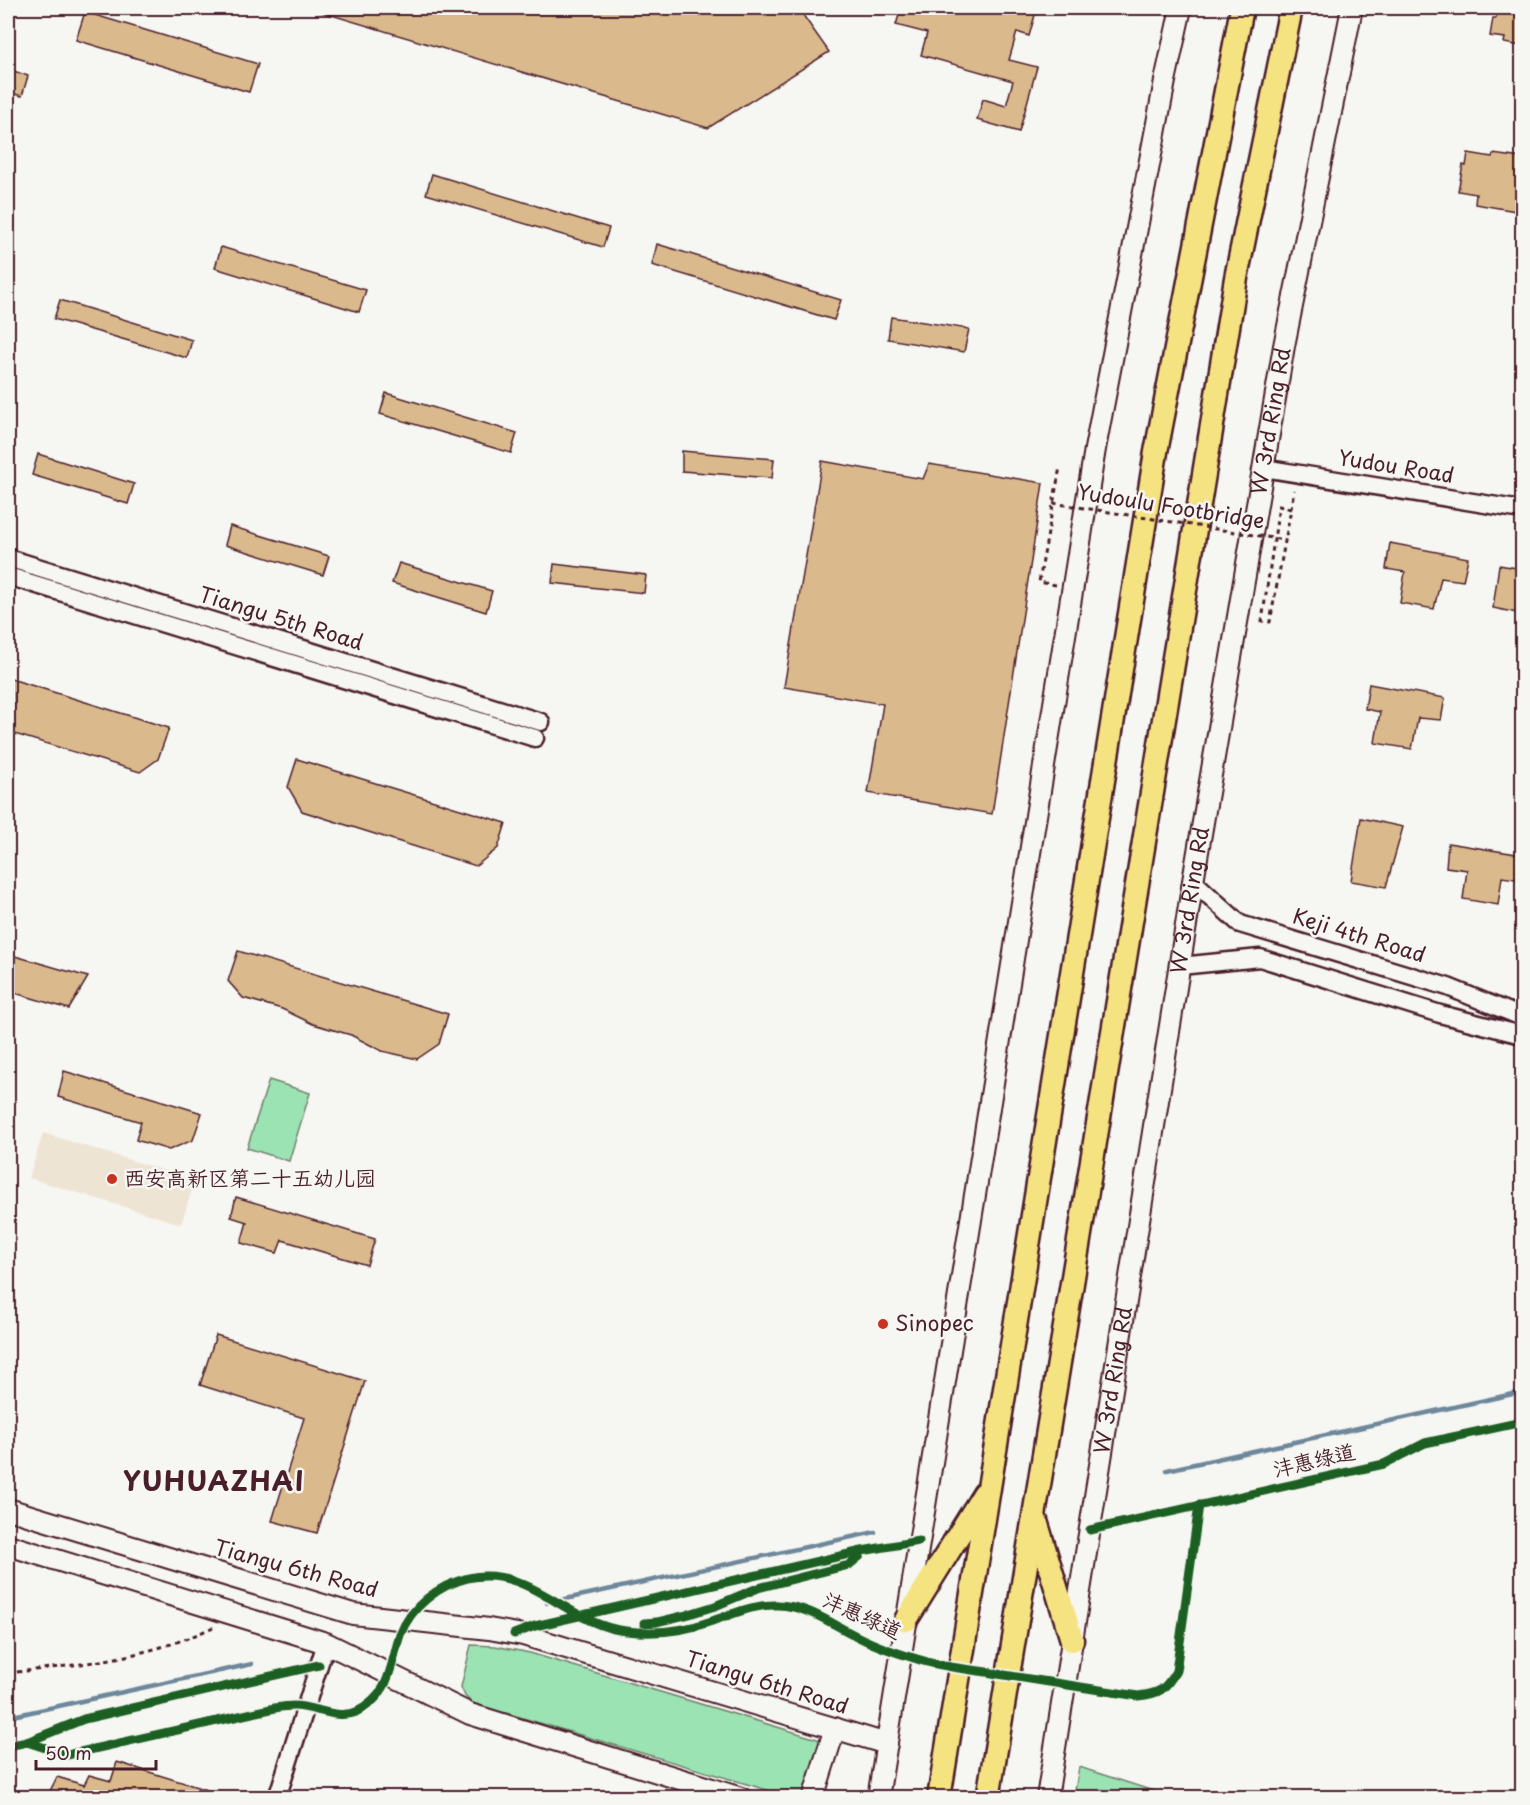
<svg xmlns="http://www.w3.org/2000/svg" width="1530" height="1805" viewBox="0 0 1530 1805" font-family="'Playpen Sans','LXGW WenKai TC',sans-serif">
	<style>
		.built { fill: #eee4d4 }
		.grass { fill: #9be3b2; stroke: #72816e; stroke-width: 1.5 }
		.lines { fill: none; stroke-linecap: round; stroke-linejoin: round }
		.stream { stroke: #6d879b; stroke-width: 4.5 }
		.building { fill: #dab98d; stroke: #4a1f2b; stroke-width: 1.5 }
		.tertiary-casing { stroke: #4a1f2b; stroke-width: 21 }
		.secondary-casing { stroke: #4a1f2b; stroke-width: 24 }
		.trunk-casing { stroke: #4a1f2b; stroke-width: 27 }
		.path { stroke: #4a1f2b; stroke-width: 3; stroke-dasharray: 4.5 4.5; stroke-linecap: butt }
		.tertiary { stroke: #f6f6f2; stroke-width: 16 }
		.secondary { stroke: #f6f6f2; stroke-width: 20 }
		.trunk { stroke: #f5e382; stroke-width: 22 }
		.path-bridge { stroke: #4a1f2b; stroke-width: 3; stroke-dasharray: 4.5 4.5; stroke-linecap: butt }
		.cycleway-casing { stroke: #f6f6f2; stroke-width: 13 }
		.cycleway { stroke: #1b5e20; stroke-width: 9 }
		.poi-dot { fill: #c8321e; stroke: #f6f6f2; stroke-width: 2 }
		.labels { text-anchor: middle; stroke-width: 5; stroke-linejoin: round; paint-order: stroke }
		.street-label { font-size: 21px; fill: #4a1f2b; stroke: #f6f6f2 }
		.poi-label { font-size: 21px; fill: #4a1f2b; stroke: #f6f6f2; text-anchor: start }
		.district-label { font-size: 27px; font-weight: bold; letter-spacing: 1.5px; fill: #4a1f2b; stroke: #f6f6f2 }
	</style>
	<rect width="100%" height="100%" fill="#f6f6f2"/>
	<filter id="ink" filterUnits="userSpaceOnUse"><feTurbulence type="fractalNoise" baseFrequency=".0167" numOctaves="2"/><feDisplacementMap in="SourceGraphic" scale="12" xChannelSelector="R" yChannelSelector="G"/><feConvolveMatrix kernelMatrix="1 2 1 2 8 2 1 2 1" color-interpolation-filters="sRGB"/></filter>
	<g filter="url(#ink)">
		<polygon class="built" points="43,1133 195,1180 181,1224 29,1178"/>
		<g class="grass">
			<polygon points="269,1080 310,1093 289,1161 247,1148"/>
			<polygon points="471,1645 495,1646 530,1653 824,1741 807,1797 791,1797 472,1703 465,1696 461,1687"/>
			<polygon points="1079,1767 1172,1797 1074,1797"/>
		</g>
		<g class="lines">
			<g class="stream">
				<polyline points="1167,1470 1522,1392"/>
				<polyline points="547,1603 875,1532"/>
				<polyline points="8,1717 252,1664"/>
			</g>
		</g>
		<g class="building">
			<polygon points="318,8 798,8 829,52 708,128 318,11"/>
			<polygon points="901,8 1037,8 1029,36 1017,32 1009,60 1037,67 1019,132 977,120 983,99 1006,106 1013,81 921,55 927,33 896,25"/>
			<polygon points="1497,8 1522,8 1522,46 1504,43 1505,38 1490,36 1493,18 1496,18"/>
			<polygon points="85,12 258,64 249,92 76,40"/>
			<polygon points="8,69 28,76 22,96 8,92"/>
			<polygon points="1468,153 1492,157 1493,154 1521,158 1519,169 1522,170 1522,212 1475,204 1476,194 1458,191 1463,165 1466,166"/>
			<polygon points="432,174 609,228 603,247 426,194"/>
			<polygon points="657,244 841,300 834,320 652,265"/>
			<polygon points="221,247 366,290 359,312 215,268"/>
			<polygon points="60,300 192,340 187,358 54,319"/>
			<polygon points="891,317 969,329 964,352 888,339"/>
			<polygon points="386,393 517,433 511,453 380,414"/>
			<polygon points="682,451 774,459 772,478 682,471"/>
			<polygon points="38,454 134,484 128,504 32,475"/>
			<polygon points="822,461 923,479 929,464 1043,483 992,814 868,793 883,704 784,687"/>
			<polygon points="230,526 329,556 323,575 225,545"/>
			<polygon points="1390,543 1468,558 1463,581 1441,578 1434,609 1400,603 1405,572 1386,569"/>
			<polygon points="399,563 492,591 486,612 392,583"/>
			<polygon points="554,564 646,575 644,593 552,583"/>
			<polygon points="1499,565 1522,569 1522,614 1493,608"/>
			<polygon points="8,678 169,728 158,759 140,772 8,732"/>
			<polygon points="1369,684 1445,698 1441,720 1418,718 1412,749 1375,743 1380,712 1365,709"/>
			<polygon points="297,759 506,823 498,848 476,866 302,811 288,787"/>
			<polygon points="1361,818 1403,827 1386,887 1351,881"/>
			<polygon points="1448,843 1522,855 1522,880 1502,877 1498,905 1463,899 1467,870 1446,867"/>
			<polygon points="238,951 448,1014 439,1044 417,1059 382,1051 351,1035 313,1024 282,1009 243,998 228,981"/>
			<polygon points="8,954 88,977 69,1009 8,991"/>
			<polygon points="64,1071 202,1113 193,1140 169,1150 136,1140 141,1122 58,1097"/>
			<polygon points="236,1197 375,1239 367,1265 282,1240 277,1253 241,1243 247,1222 231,1217"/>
			<polygon points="216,1335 365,1381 317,1533 272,1521 304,1418 200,1385"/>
			<polygon points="117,1762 220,1794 220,1797 47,1797 57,1777 84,1785 89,1775 111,1781"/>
		</g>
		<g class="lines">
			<defs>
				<g id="tertiary">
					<polyline points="1263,468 1522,510"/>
					<polyline points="8,558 541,722"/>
					<polyline points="8,576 535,738"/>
					<polyline points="1193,881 1240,924 1448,987 1522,1017"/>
					<polyline points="1180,966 1260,958 1440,1014 1522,1035"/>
					<polyline points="277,1798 326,1643"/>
				</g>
				<g id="secondary">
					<polyline points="8,1509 353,1614 489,1629 523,1635 887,1744"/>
					<polyline points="8,1545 326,1643 470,1714 741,1798"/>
					<polyline points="813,1798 835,1728"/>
					<polyline points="878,1798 1095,449 1165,81 1181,8"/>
					<path id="s1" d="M1047,1798L1193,881L1284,346L1352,8"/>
				</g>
				<g id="trunk">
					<polyline points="1036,1521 1072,1640"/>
					<polyline points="906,1620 984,1494"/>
					<polyline points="939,1798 1156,452 1242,8"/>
					<polyline points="988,1798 1236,278 1291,8"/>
				</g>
			</defs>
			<use href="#tertiary" class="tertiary-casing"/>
			<use href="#secondary" class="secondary-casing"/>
			<use href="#trunk" class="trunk-casing"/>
			<g class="path">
				<polyline points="1291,509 1279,506 1262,621 1270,622 1291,509 1294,490"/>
				<polyline points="1056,585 1039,582 1060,467"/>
				<path d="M8,1673C77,1665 150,1658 213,1627"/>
			</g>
			<use href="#tertiary" class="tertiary"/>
			<use href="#secondary" class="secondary"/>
			<use href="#trunk" class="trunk"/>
			<polyline class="path-bridge" points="1053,503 1285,540"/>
			<defs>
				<g id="cycleway">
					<polyline points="1090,1530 1384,1464 1425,1443 1522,1422"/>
					<polyline points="644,1623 657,1622 686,1615 715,1606 758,1588 849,1565 860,1556"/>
					<polyline points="514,1634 535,1626 862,1551 919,1541"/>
					<polyline points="27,1742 84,1719 319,1665"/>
					<path d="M8,1746L27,1742L67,1755L275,1708C281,1707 288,1706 294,1706C313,1706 337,1720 356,1712C391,1696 390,1665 400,1635C411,1606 439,1585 468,1578C529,1564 568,1625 626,1631C654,1634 685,1631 712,1621C734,1614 754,1604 778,1605C812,1606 836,1628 867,1641C886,1650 907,1656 927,1662C950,1668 975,1670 998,1674C1045,1681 1091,1689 1138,1696C1159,1694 1165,1690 1176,1671L1199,1505"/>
				</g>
			</defs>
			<use href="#cycleway" class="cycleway-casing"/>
			<use href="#cycleway" class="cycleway"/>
		</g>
	</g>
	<g class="poi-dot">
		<circle cx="112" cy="1179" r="6"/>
		<circle cx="883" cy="1324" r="6"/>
	</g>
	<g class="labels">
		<g class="street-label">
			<text dy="7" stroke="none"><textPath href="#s1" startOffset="1395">W 3rd Ring Rd</textPath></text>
			<text transform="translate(1396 467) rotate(9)" y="7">Yudou Road</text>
			<text transform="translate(1171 507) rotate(9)" y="7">Yudoulu Footbridge</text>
			<text transform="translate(281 619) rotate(17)" y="7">Tiangu 5th Road</text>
			<text dy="7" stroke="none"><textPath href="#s1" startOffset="909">W 3rd Ring Rd</textPath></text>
			<text transform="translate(1359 936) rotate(17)" y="7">Keji 4th Road</text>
			<text dy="7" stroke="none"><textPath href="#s1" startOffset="423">W 3rd Ring Rd</textPath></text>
			<text transform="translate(1314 1461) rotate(-13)" y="7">沣惠绿道</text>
			<text transform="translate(296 1569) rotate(15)" y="7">Tiangu 6th Road</text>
			<text transform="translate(862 1616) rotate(24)" y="7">沣惠绿道</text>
			<text transform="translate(767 1683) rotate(17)" y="7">Tiangu 6th Road</text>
		</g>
		<g class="poi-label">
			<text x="124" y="1186">西安高新区第二十五幼儿园</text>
			<text x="895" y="1331">Sinopec</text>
		</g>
		<g class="district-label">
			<text x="214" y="1491">YUHUAZHAI</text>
		</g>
	</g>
	<rect width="1530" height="1805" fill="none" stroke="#f6f6f2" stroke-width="30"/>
	<rect x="15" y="15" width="1500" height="1775" fill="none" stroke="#4a1f2b" stroke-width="2" filter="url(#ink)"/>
	<path d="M36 1760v9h120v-9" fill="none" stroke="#4a1f2b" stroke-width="3"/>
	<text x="45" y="1760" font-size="18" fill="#4a1f2b" stroke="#f6f6f2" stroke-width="4.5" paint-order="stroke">50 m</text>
</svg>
